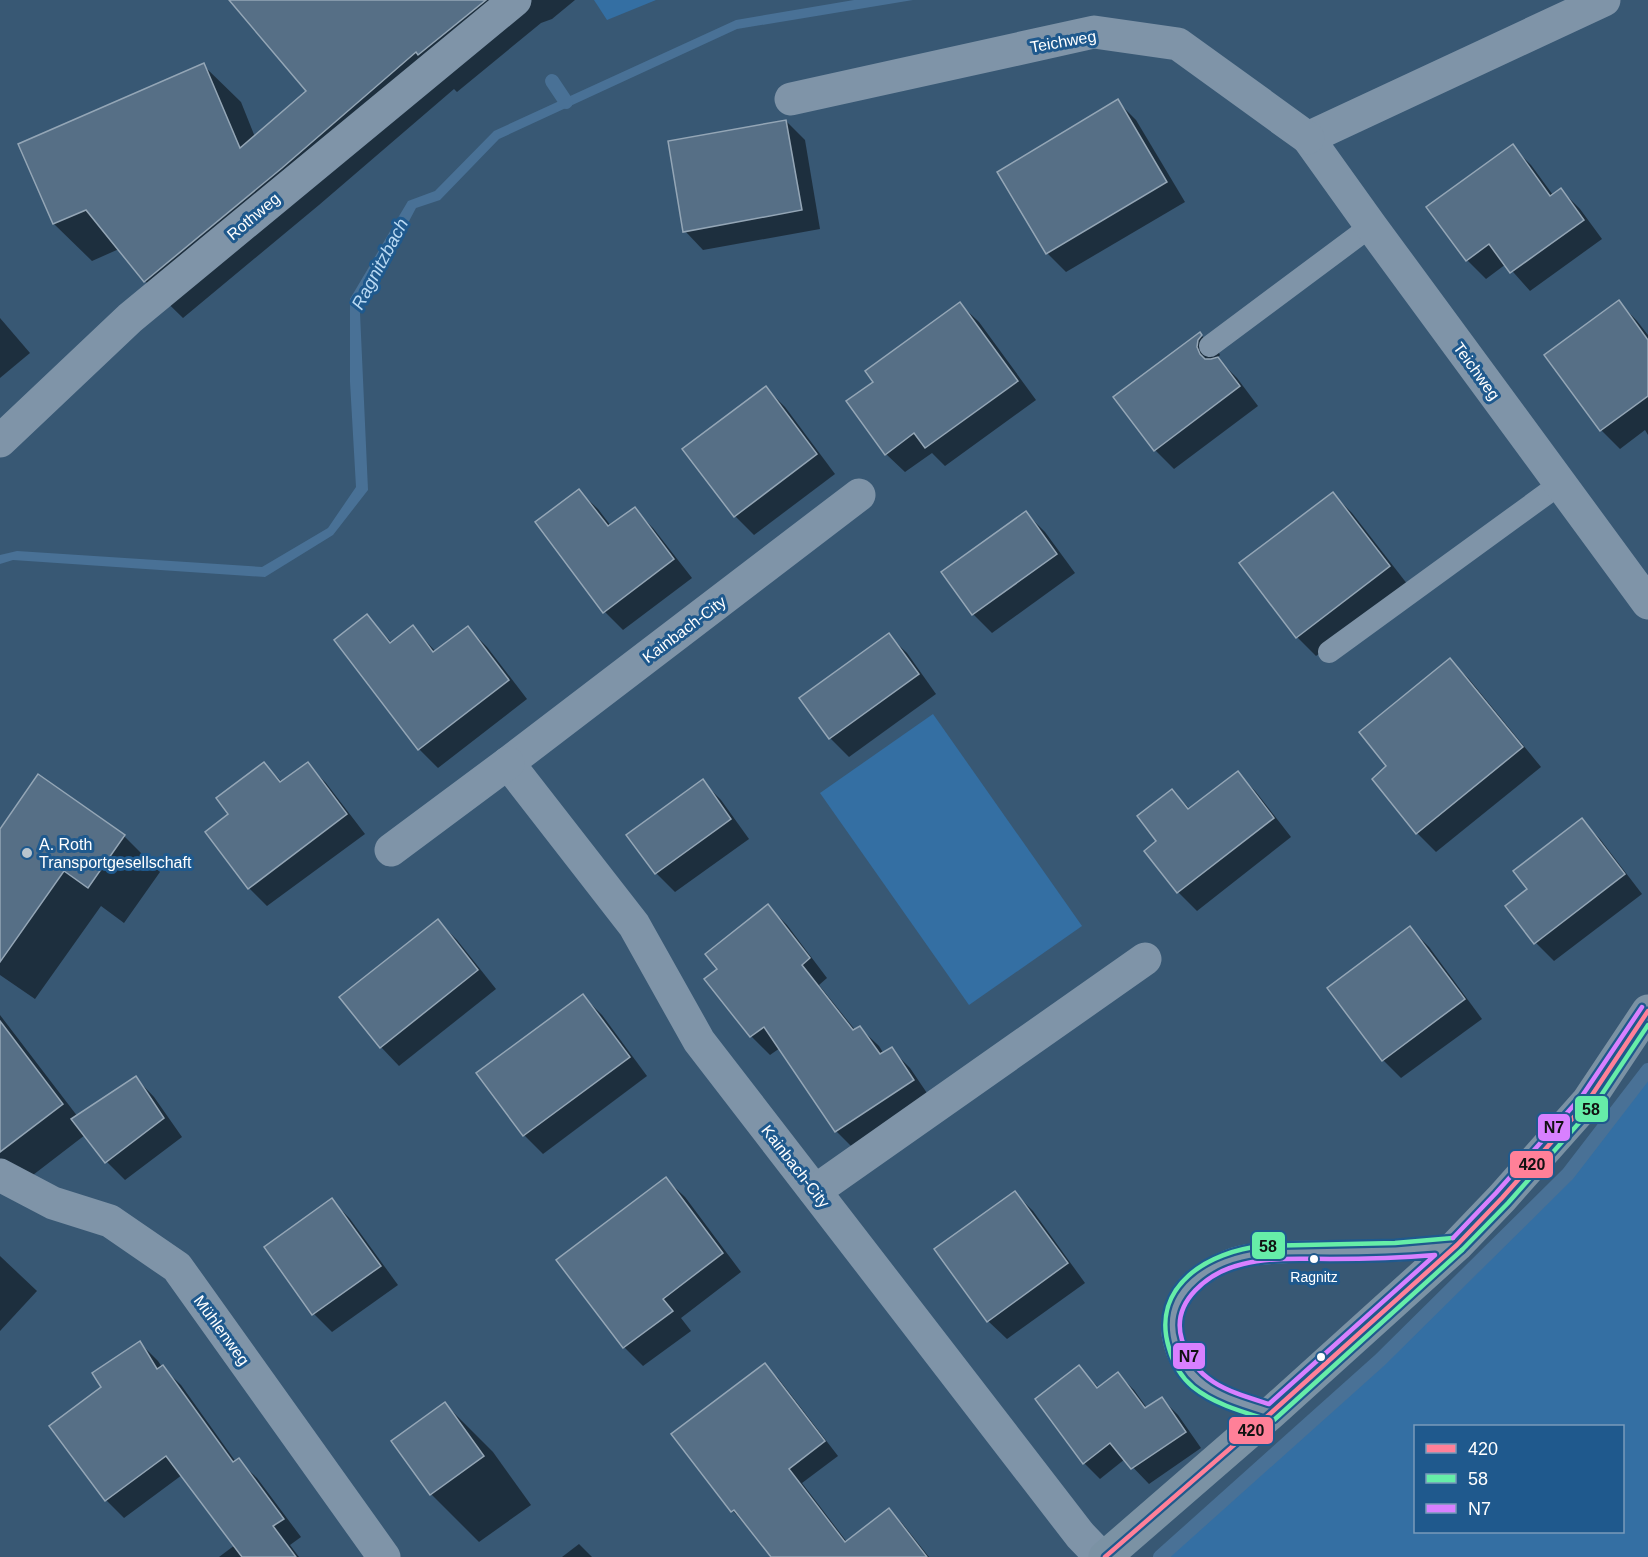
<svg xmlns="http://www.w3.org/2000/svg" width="1648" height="1557" viewBox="0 0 1648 1557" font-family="Arial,sans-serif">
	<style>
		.green { fill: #346fa3; fill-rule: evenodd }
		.water { fill: #497196 }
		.shadow { fill: #0007 }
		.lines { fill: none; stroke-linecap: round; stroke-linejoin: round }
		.stream { stroke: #497196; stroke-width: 14 }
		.building { fill: #566f86; stroke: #94a6b6; stroke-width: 1.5 }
		.lane { stroke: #7f94a8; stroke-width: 22 }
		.street { stroke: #7f94a8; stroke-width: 33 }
		.secondary { stroke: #7b92a4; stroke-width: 33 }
		.bus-1-casing { stroke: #1f598d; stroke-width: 9 }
		.bus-2-casing { stroke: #1f598d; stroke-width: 9 }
		.bus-3-casing { stroke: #1f598d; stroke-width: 9 }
		.bus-1 { stroke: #ff8098; stroke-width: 4.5 }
		.bus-2 { stroke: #66eda8; stroke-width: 4.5 }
		.bus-3 { stroke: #d880ff; stroke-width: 4.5 }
		.poi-dot { fill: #b9c5ce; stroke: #1f598d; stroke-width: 2 }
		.bus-dot { fill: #fff; stroke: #1f598d; stroke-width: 2 }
		.labels { text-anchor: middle; stroke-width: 6; stroke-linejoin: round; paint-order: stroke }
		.bus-label { font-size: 14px; fill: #fff; stroke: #1f598d }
		.street-label { font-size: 16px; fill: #fff; stroke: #1f598d }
		.poi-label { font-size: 16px; fill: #fff; stroke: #1f598d; text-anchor: start }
		.water-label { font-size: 18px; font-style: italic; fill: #b9d9f3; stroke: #1f598d }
		.line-badge { stroke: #1f598d; stroke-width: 2 }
		.pale-badge-label { font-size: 16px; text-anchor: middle; font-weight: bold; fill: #111 }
	</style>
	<rect width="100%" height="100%" fill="#385874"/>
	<g class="green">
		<polygon points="594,0 656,0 607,20"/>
		<polygon points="933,714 1082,926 969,1005 820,793"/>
		<path d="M1648,1070V1557H1160L1380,1360L1568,1174ZM1416,1426H1622V1532H1416Z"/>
	</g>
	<polygon class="water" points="854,0 913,0 737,29 499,139 440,200 416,208 360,313 368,490 333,535 265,577 13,560 0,564 0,555 17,551 262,567 328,528 356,487 350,382 350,299 408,201 435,191 494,131 736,20"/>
	<g class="shadow">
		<polygon points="257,0 575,0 552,19 541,23 457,92 454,89 319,205 183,318 145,281 119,249 92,261 54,224 203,65 241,102 255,137 308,92"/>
		<polygon points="1117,101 1136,120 1185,202 1066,272 1047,253"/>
		<polygon points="786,121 805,140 820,229 703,250 685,231"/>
		<polygon points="1512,146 1531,165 1553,195 1561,190 1580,209 1602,239 1530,291 1506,264 1486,279 1467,260"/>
		<polygon points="1619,302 1637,321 1648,335 1648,435 1645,430 1620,449 1601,430"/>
		<polygon points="960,304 979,322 1036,400 945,466 932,453 905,472 886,454 875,382"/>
		<polygon points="0,318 30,353 0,378"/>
		<polygon points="1200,334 1219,353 1220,355 1217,358 1237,378 1258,406 1174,469 1155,450"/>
		<polygon points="766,388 785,407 835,474 754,535 735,516 684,449"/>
		<polygon points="579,491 598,509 611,526 634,509 653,528 692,578 623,630 605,612"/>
		<polygon points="1333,494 1352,513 1408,585 1316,656 1297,637"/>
		<polygon points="1026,513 1045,532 1075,573 992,633 973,614"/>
		<polygon points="367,616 392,643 413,627 436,652 468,628 487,647 527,699 438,768 419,749 336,640"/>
		<polygon points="888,635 907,653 936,694 849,757 830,738 801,698"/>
		<polygon points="1450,660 1469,679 1541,767 1436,852 1417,833 1388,767"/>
		<polygon points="264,764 282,782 307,764 326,783 365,834 267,906 249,888 230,814"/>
		<polygon points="1238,773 1256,792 1291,837 1197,911 1178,892 1146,851 1158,841 1172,791 1190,809"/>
		<polygon points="39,776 124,836 160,872 124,923 101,906 35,999 0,975 0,831"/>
		<polygon points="702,781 721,800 749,839 675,892 656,873"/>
		<polygon points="1581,820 1600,839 1642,894 1554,961 1536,943 1529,889"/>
		<polygon points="768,906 787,925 827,978 819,985 856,1031 860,1028 879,1046 884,1054 891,1049 910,1068 931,1099 855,1150 836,1131 780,1048 770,1055 751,1036 707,979 719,969"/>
		<polygon points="438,921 457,940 496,989 399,1066 381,1047"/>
		<polygon points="1410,928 1429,947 1482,1019 1401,1078 1383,1060"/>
		<polygon points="583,996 602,1015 647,1076 543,1154 524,1135 478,1073"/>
		<polygon points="0,1015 78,1117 136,1078 154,1097 182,1137 125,1180 107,1162 85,1135 20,1185 0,1165"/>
		<polygon points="666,1179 685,1197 741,1272 681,1318 691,1331 643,1366 624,1347 558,1261"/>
		<polygon points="1015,1193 1033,1211 1085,1283 1007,1339 988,1321"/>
		<polygon points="332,1200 350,1219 398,1285 332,1332 314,1314"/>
		<polygon points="0,1256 37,1291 0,1331"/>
		<polygon points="140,1343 158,1361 162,1367 181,1385 236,1462 238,1460 257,1478 301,1537 290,1545 299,1557 219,1557 235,1545 182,1475 124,1518 106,1500 103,1387"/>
		<polygon points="764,1365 778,1378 838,1456 802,1483 847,1542 888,1510 902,1523 929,1557 773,1557 733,1511 673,1435"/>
		<polygon points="1079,1367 1099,1388 1118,1374 1134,1390 1147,1408 1162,1399 1178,1415 1201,1448 1149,1484 1125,1459 1100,1479 1084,1463"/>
		<polygon points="445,1404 493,1452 531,1505 479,1542 431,1494 393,1441"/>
		<polygon points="579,1544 592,1557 562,1557"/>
	</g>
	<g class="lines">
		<g class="stream">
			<polyline points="552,81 566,102"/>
			<polyline points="1160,1557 1380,1360 1568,1174 1648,1070"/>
		</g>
	</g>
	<g class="building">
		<polygon points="229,0 486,0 418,55 416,52 282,168 144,282 86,210 53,224 18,144 204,63 240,148 306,91"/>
		<polygon points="1118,99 1167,182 1046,254 997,172"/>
		<polygon points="786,120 802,210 683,232 668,141"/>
		<polygon points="1513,144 1550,196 1561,188 1584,220 1510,273 1489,244 1466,261 1426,207"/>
		<polygon points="1619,300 1648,340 1648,396 1600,431 1544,355"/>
		<polygon points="960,302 1018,381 925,448 914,433 885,455 846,401 873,382 865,371"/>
		<polygon points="1200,332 1202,335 1198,340 1197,347 1200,354 1205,359 1211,359 1218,357 1240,386 1154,451 1113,397"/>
		<polygon points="766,386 817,454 734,517 682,449"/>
		<polygon points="579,489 608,526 635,507 674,559 603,613 535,522"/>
		<polygon points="1333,492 1390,566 1296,638 1239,563"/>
		<polygon points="1026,511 1057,554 972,615 941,572"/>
		<polygon points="367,614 390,643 413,625 433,652 468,626 509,680 418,750 334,640"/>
		<polygon points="889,633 919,674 829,739 799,698"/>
		<polygon points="1450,658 1523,747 1416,834 1372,779 1386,766 1359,732"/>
		<polygon points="264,762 280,782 308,762 347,814 248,889 205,832 228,814 216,798"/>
		<polygon points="1238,771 1274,818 1177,893 1144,851 1156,841 1137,816 1172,789 1188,809"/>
		<polygon points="38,774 125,835 88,888 64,871 0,962 0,829"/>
		<polygon points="703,779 731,819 655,874 626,835"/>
		<polygon points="1582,818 1625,874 1534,944 1505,906 1527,889 1513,871"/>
		<polygon points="768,904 810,958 802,965 853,1030 860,1026 880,1054 892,1047 914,1080 835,1132 764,1027 750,1037 704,979 717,969 705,954"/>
		<polygon points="438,919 478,970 380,1048 339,997"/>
		<polygon points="1410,926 1465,999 1382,1061 1327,988"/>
		<polygon points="583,994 630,1057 523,1136 476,1073"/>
		<polygon points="0,1021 63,1104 0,1152"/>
		<polygon points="136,1076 164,1118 105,1163 71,1119"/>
		<polygon points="666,1177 723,1253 663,1299 673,1311 623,1348 556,1260"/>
		<polygon points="1015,1191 1068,1263 987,1322 934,1249"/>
		<polygon points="332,1198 381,1266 312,1315 264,1247"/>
		<polygon points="140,1341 157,1369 163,1365 233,1462 239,1458 284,1519 273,1526 296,1557 242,1557 166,1456 105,1501 49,1426 101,1387 92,1373"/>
		<polygon points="765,1363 825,1441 789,1469 845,1542 889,1508 927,1557 771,1557 734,1510 731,1512 671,1434"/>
		<polygon points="1079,1365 1097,1388 1118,1372 1145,1408 1162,1397 1186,1432 1131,1469 1110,1443 1083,1464 1035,1399"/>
		<polygon points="445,1402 484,1456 430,1495 391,1441"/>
	</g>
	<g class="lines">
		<g class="lane">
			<polyline points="1210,346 1371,226"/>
			<polyline points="1329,652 1560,484"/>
			<path d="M1271,1413C1228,1398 1183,1390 1173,1337C1170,1321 1176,1299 1188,1286C1197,1276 1225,1260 1239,1257C1255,1253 1272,1253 1288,1252C1317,1251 1346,1252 1375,1251C1402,1251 1430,1248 1457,1245"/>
		</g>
		<g class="street">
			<polyline points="1604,0 1308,138 1371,226 1648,603"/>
			<polyline points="791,99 1094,32 1178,44 1308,138"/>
			<polyline points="0,441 130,318 515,0"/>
			<polyline points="859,495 508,763 634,925 699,1041 1080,1535 1101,1557"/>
			<polyline points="391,850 508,763"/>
			<polyline points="0,1175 53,1203 110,1221 177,1267 384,1557"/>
			<polyline points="815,1191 1145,959"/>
		</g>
		<polyline class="secondary" points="1105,1557 1271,1413 1457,1245 1502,1198 1588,1101 1648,1011"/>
		<defs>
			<polyline id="bus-1" points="1105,1557 1271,1413 1457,1245 1502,1198 1588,1101 1648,1011"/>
			<g id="bus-2">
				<path d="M1453,1238L1395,1243L1263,1246C1209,1251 1150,1286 1169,1348C1173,1363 1181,1377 1193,1387C1214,1404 1243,1412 1269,1420H1274L1462,1250"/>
				<polyline points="1462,1250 1508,1203 1594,1106 1648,1025"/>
			</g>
			<g id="bus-3">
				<polyline points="1453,1238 1496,1193 1582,1096 1642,1007"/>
				<path d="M1435,1255L1269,1404C1231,1392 1195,1383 1182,1340C1170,1301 1209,1272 1243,1264C1271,1257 1301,1259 1330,1259C1365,1259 1400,1258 1435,1255Z"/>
			</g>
		</defs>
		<use href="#bus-1" class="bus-1-casing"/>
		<use href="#bus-2" class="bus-2-casing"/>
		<use href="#bus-3" class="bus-3-casing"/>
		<use href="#bus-1" class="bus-1"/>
		<use href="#bus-2" class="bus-2"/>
		<use href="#bus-3" class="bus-3"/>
	</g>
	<circle class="poi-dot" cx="27" cy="853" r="6"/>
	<g class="bus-dot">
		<circle cx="1314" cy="1259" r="5"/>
		<circle cx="1321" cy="1357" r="5"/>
	</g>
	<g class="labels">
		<g class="bus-label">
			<text x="1314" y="1282">Ragnitz</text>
		</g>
		<g class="street-label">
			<text transform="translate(1063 41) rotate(-10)" y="6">Teichweg</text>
			<text transform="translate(253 216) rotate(-40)" y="6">Rothweg</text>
			<text transform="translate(1477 371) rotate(54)" y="6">Teichweg</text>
			<text transform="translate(684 629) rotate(-37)" y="6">Kainbach-City</text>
			<text transform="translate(796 1166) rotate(52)" y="6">Kainbach-City</text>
			<text transform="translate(222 1330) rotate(54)" y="6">Mühlenweg</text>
		</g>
		<g class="poi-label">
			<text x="39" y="850">A. Roth<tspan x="39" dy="18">Transportgesellschaft</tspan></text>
		</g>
		<g class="water-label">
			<text transform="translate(380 264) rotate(-62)" y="6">Ragnitzbach</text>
		</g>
	</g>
	<g class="line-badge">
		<rect x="1574" y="1095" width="35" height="28" rx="6" fill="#66eda8"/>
		<rect x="1537" y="1113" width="34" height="29" rx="6" fill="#d880ff"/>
		<rect x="1509" y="1150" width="45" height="29" rx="6" fill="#ff8098"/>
		<rect x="1251" y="1231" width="35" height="29" rx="6" fill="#66eda8"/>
		<rect x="1172" y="1342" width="34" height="28" rx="6" fill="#d880ff"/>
		<rect x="1228" y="1416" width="46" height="29" rx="6" fill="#ff8098"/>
	</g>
	<g class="pale-badge-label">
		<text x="1591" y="1115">58</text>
		<text x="1554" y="1133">N7</text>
		<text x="1532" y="1170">420</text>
		<text x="1268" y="1252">58</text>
		<text x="1189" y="1362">N7</text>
		<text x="1251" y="1436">420</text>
	</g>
	<rect x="1414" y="1425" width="210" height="108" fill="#1f598d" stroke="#799bbb" stroke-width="1.5"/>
	<rect x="1426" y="1444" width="30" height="9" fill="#ff8098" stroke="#799bbb" stroke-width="1.5"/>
	<text x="1468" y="1455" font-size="18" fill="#ffffff">420</text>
	<rect x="1426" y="1474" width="30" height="9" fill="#66eda8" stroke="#799bbb" stroke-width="1.5"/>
	<text x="1468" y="1485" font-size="18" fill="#ffffff">58</text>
	<rect x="1426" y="1504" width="30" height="9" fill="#d880ff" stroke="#799bbb" stroke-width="1.5"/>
	<text x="1468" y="1515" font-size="18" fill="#ffffff">N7</text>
</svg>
